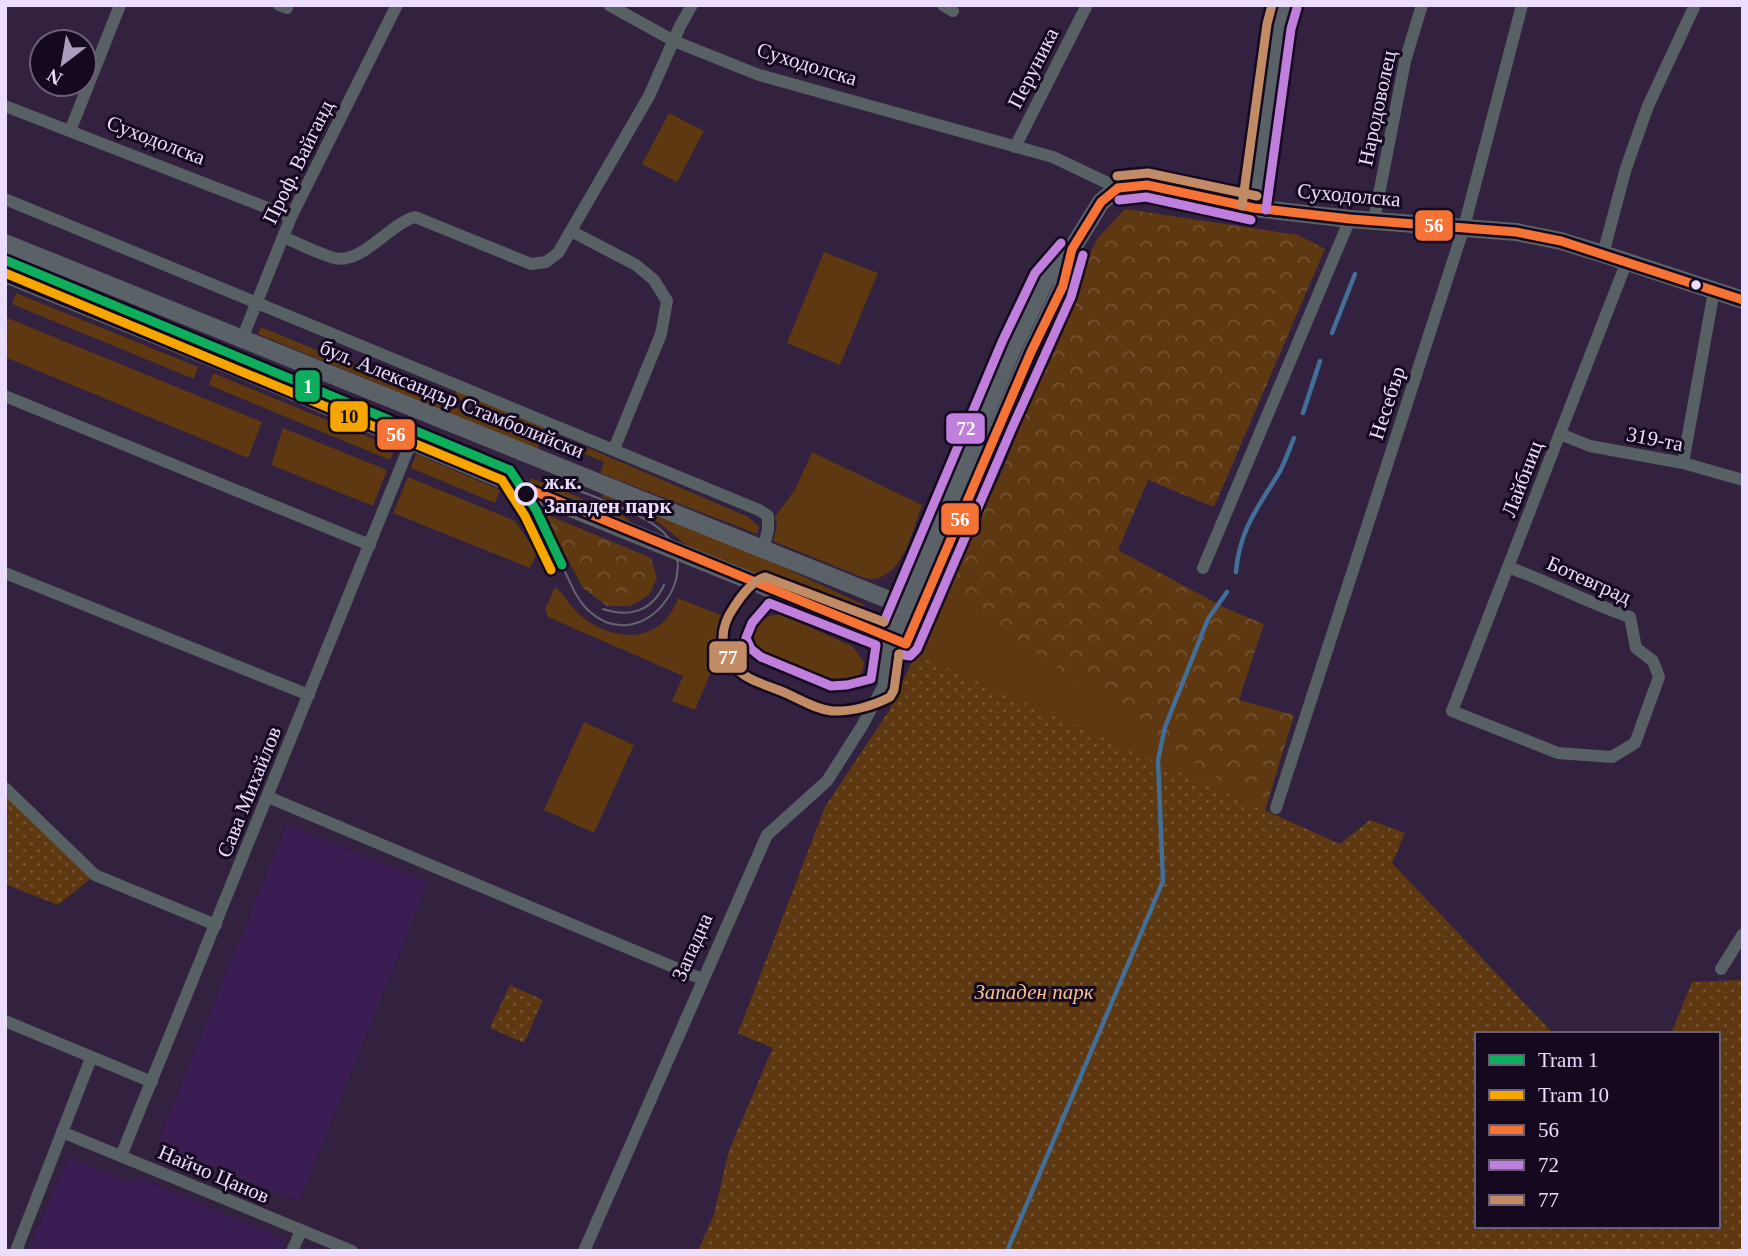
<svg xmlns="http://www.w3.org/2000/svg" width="1748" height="1256" viewBox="0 0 1748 1256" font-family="'Times New Roman',serif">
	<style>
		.built { fill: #3b1d54 }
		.grass { fill: #5d3810 }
		.forest { fill: url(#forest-crowns) }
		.park { fill: url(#park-dots) }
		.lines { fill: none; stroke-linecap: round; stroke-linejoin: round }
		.stream { stroke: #426e98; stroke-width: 4.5 }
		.street { stroke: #576063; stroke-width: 12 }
		.secondary { stroke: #5a6268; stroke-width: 18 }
		.tram { stroke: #666371; stroke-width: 2 }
		.bus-1-casing { stroke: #150920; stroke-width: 14 }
		.bus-2-casing { stroke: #150920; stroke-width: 14 }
		.bus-3-casing { stroke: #150920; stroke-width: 14 }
		.bus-1 { stroke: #f57335; stroke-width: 9 }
		.bus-2 { stroke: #c07fdc; stroke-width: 9 }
		.bus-3 { stroke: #c18c65; stroke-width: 9 }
		.tram-1-casing { stroke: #150920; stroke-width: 14 }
		.tram-2-casing { stroke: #150920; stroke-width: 14 }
		.tram-1 { stroke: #0daf5c; stroke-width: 9 }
		.tram-2 { stroke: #f7a600; stroke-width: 9 }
		.bus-dot { fill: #ecddfe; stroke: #150920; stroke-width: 2.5 }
		.stop-dot { fill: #150920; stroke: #ecddfe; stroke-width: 3.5 }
		.labels { text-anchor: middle; stroke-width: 6; stroke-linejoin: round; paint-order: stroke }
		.street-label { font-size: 21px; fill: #ecddfe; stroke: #150920 }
		.stop-label { font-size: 21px; font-weight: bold; fill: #ecddfe; stroke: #150920; text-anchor: start }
		.park-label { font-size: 21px; font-style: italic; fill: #f6c18b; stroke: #150920 }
		.line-badge { stroke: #150920; stroke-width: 2.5 }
		.badge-label { font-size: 19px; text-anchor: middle; font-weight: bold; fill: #fff }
		.pale-badge-label { font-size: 19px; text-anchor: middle; font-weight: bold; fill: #111 }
	</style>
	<defs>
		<pattern id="forest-crowns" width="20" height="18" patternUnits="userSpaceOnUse" patternTransform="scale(1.75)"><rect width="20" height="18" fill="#5d3810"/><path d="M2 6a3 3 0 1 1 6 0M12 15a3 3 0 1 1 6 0" fill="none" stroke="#745434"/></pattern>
		<pattern id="park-dots" width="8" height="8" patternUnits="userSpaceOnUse" patternTransform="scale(1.75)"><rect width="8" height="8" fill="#5d3810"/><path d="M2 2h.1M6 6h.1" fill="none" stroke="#745434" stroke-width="1.8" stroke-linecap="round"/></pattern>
	</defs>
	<rect width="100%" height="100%" fill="#32223f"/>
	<g class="built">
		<polygon points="287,824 428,882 299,1202 157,1145"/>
		<polygon points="69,1158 132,1183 138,1177 285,1240 280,1251 28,1251"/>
	</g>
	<g class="grass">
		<polygon points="669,113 704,131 677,182 642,164"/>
		<polygon points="824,252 878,273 840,365 787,343"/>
		<polygon points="16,293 198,367 194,379 12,304"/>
		<polygon points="5,317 262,422 248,458 5,357"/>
		<polygon points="261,327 540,442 537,450 258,334"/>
		<polygon points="213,373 395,448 390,460 209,385"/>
		<polygon points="456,391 544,428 542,435 454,397"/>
		<polygon points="283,428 387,470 373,506 271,465"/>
		<polygon points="586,447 746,516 759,526 757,534 600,473 604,462 583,453"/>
		<path d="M812,452L922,505C912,531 901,586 864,578L773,541L777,525L775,517L796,488Z"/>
		<polygon points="416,454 500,490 495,503 411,468"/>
		<polygon points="408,477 515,521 537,553 530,568 393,513"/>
		<polygon points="531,478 623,515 637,528 529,484"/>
		<path d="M604,491L775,563L864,605L860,613H852L696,551C683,544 675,535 664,527C646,512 624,505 602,497Z"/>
		<path d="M555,587C565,594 570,607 580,615C613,643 662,645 678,598L723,616L718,636L720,650L695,710L672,701L683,676L548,617L545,609Z"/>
		<polygon points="945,590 1265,811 790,901 825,807 889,711"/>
		<path d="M780,614L852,646L864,662C859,706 822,686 797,675C786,670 771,667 763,658C756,651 752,644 751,634C759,621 765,616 780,614Z"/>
		<polygon points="584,722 634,745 594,833 544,810"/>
	</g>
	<g class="forest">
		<polygon points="1125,209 1298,235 1325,249 1214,507 1148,480 1118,550 1225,608 1264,624 1239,700 1294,715 1265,811 1340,844 1477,1034 1477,1226 1718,1226 1743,1251 698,1251 714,1215 729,1151 773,1048 738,1033 790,901 801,904 941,666 1260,808 945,590 1000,476 1096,240"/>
		<polygon points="543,513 651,558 657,578 649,595 631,606 607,606 583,588"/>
	</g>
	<g class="park">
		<polygon points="916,654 1340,844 1370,820 1405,833 1392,863 1554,1034 1477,1034 1477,1226 1718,1226 1718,1034 1671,1034 1692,982 1743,980 1743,1251 698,1251 714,1215 729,1151 773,1048 738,1033 825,807 889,711"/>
		<polygon points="5,788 95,875 58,905 5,884"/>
		<polygon points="510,985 543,1000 524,1043 490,1028"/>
	</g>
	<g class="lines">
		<g class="stream">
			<polyline points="1332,333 1355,274"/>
			<polyline points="1303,413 1320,361"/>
			<path d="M1236,572C1239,531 1258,507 1279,473C1285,462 1289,450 1294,438"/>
			<polyline points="1007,1251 1163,881 1158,760 1165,727 1208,619 1227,592"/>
		</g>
		<g class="street">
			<polyline points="279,5 287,8"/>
			<polyline points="609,5 674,41 759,75 1053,157 1118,188"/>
			<polyline points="943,5 953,11"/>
			<polyline points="5,106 291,217"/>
			<polyline points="70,131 120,5"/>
			<polyline points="1015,147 1087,5"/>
			<polyline points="5,199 759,510 768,516 768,530 763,549"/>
			<polyline points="1374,220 1405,61 1422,5"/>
			<polyline points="571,231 636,265 654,280 667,301 661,334 614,449"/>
			<path d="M283,237C300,244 317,253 334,258C362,265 389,224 415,217L531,264L546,262L558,253L649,96L680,26L692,5"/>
			<polyline points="1603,254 1626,168 1648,106 1695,5"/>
			<polyline points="242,339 291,217 397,5"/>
			<polyline points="5,396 370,545"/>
			<polyline points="1560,434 1590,446 1683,463 1743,480"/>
			<polyline points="1683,463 1714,291"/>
			<path d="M1508,567C1550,582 1588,603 1630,617L1636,648L1653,661L1659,677L1635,743L1612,757L1558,753L1452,711L1627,261"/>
			<polyline points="1203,568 1350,219"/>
			<polyline points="5,573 309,695"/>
			<polyline points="883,680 885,658 891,638"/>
			<polyline points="5,788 95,875 216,925"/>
			<polyline points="268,797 702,979"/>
			<polyline points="1276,808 1464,227 1522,5"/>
			<polyline points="1721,969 1743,934"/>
			<polyline points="5,1021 152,1082"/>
			<polyline points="62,1132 352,1251"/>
			<polyline points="121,1156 411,442"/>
			<polyline points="16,1251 91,1058"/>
			<polyline points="292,1251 301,1231"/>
			<polyline points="584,1251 767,835 827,781 862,726 906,644"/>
		</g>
		<g class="secondary">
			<polyline points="1254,208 1279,26 1285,5"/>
			<polyline points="5,243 914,610"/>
			<polyline points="5,274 232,366 524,489 906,644 1031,352 1063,286 1072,249"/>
			<polyline points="891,638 1013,347 1046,279 1072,249 1101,202 1118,188 1147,185 1254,208 1350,219 1516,232 1561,241 1603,254 1743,300"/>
		</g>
		<g class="tram">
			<path d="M548,479C578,491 639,511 661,530C710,573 641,659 589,611C576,600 569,579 562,565"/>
			<path d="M603,609C630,618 652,611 664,585"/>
		</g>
		<defs>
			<g id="bus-1">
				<polyline points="1118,188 1147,185 1254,208 1350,219 1516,232 1561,241 1743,300"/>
				<polyline points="5,274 906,644 1031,352 1063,286 1072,249 1101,202 1118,188"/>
			</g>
			<g id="bus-2">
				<polyline points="1119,200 1146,197 1251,220"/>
				<polyline points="1266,210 1291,29 1297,8"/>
				<polygon points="769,603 876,645 871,679 847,685 831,686 761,657 751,649 746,638 752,623"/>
				<polyline points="884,622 1002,342 1035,273 1061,243"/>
				<polyline points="899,654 910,656 917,649 1012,428 1071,297 1083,255"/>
			</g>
			<g id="bus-3">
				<polyline points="1117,176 1148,173 1257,196"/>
				<polyline points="1242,206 1267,24 1272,5"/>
				<path d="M884,622L765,577C752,581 741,596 734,607C715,634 721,664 751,679C761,684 771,687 781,691C798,698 814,709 832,711C851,712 873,706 890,697L894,690L899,654"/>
			</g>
		</defs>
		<use href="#bus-1" class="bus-1-casing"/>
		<use href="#bus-2" class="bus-2-casing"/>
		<use href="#bus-3" class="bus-3-casing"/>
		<use href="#bus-1" class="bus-1"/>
		<use href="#bus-2" class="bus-2"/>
		<use href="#bus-3" class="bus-3"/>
		<defs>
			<polyline id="tram-1" points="5,260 510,470 536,510 562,565"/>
			<polyline id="tram-2" points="5,273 502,480 525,516 551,570"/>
		</defs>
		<use href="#tram-1" class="tram-1-casing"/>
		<use href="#tram-2" class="tram-2-casing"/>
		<use href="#tram-1" class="tram-1"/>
		<use href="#tram-2" class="tram-2"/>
	</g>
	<circle class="bus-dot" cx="1696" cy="285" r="6"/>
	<circle class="stop-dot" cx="526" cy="494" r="10"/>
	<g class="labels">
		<g class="street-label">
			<text transform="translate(807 64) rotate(17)" y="7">Суходолска</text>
			<text transform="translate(1033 68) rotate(-63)" y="7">Перуника</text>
			<text transform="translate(1377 108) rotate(-78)" y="7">Народоволец</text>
			<text transform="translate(156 140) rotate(21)" y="7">Суходолска</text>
			<text transform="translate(298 162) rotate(-64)" y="7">Проф. Вайганд</text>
			<text transform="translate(1349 195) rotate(5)" y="7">Суходолска</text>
			<text transform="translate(452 399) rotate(22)" y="7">бул. Александър Стамболийски</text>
			<text transform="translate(1387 403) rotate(-72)" y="7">Несебър</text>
			<text transform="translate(1655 439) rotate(11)" y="7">319-та</text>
			<text transform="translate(1522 479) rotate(-69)" y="7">Лайбниц</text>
			<text transform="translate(1589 580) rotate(24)" y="7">Ботевград</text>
			<text transform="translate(249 792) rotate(-68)" y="7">Сава Михайлов</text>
			<text transform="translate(692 947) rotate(-66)" y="7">Западна</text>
			<text transform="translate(214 1174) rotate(23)" y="7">Найчо Цанов</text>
		</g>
		<g class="stop-label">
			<text x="544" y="489">ж.к.<tspan x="544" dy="24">Западен парк</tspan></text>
		</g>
		<g class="park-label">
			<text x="1034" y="999">Западен парк</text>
		</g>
	</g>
	<g class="line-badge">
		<rect x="1414" y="209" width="40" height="33" rx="7" fill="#f57335"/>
		<rect x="294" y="369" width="27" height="34" rx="7" fill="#0daf5c"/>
		<rect x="329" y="400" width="40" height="33" rx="7" fill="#f7a600"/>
		<rect x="945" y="412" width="41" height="33" rx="7" fill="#c07fdc"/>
		<rect x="376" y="418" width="40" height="33" rx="7" fill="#f57335"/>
		<rect x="940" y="502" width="40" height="34" rx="7" fill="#f57335"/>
		<rect x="708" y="640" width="40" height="34" rx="7" fill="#c18c65"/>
	</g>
	<g class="badge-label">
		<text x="1434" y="232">56</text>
		<text x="308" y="393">1</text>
		<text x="966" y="435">72</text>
		<text x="396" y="441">56</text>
		<text x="960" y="526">56</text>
		<text x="728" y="664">77</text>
	</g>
	<g class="pale-badge-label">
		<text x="349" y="423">10</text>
	</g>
	<rect width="1748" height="1256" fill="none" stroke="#ecddfe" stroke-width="14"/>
	<rect x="1475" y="1032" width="245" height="196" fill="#150920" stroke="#6b5e79" stroke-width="2"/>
	<rect x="1489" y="1055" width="35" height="10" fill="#0daf5c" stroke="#6b5e79" stroke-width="2"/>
	<text x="1538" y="1067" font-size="21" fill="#ecddfe">Tram 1</text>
	<rect x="1489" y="1090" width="35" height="10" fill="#f7a600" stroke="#6b5e79" stroke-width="2"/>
	<text x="1538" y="1102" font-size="21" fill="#ecddfe">Tram 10</text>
	<rect x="1489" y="1125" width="35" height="10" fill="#f57335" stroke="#6b5e79" stroke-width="2"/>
	<text x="1538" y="1137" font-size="21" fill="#ecddfe">56</text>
	<rect x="1489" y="1160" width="35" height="10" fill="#c07fdc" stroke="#6b5e79" stroke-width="2"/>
	<text x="1538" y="1172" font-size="21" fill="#ecddfe">72</text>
	<rect x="1489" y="1195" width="35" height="10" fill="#c18c65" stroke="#6b5e79" stroke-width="2"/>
	<text x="1538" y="1207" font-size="21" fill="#ecddfe">77</text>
	<g transform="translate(63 63) rotate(211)"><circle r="33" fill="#150920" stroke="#6b5e79" stroke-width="2"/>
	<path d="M0-5L12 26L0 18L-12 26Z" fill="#ab9cbb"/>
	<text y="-10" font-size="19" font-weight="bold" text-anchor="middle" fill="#ecddfe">N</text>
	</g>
</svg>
